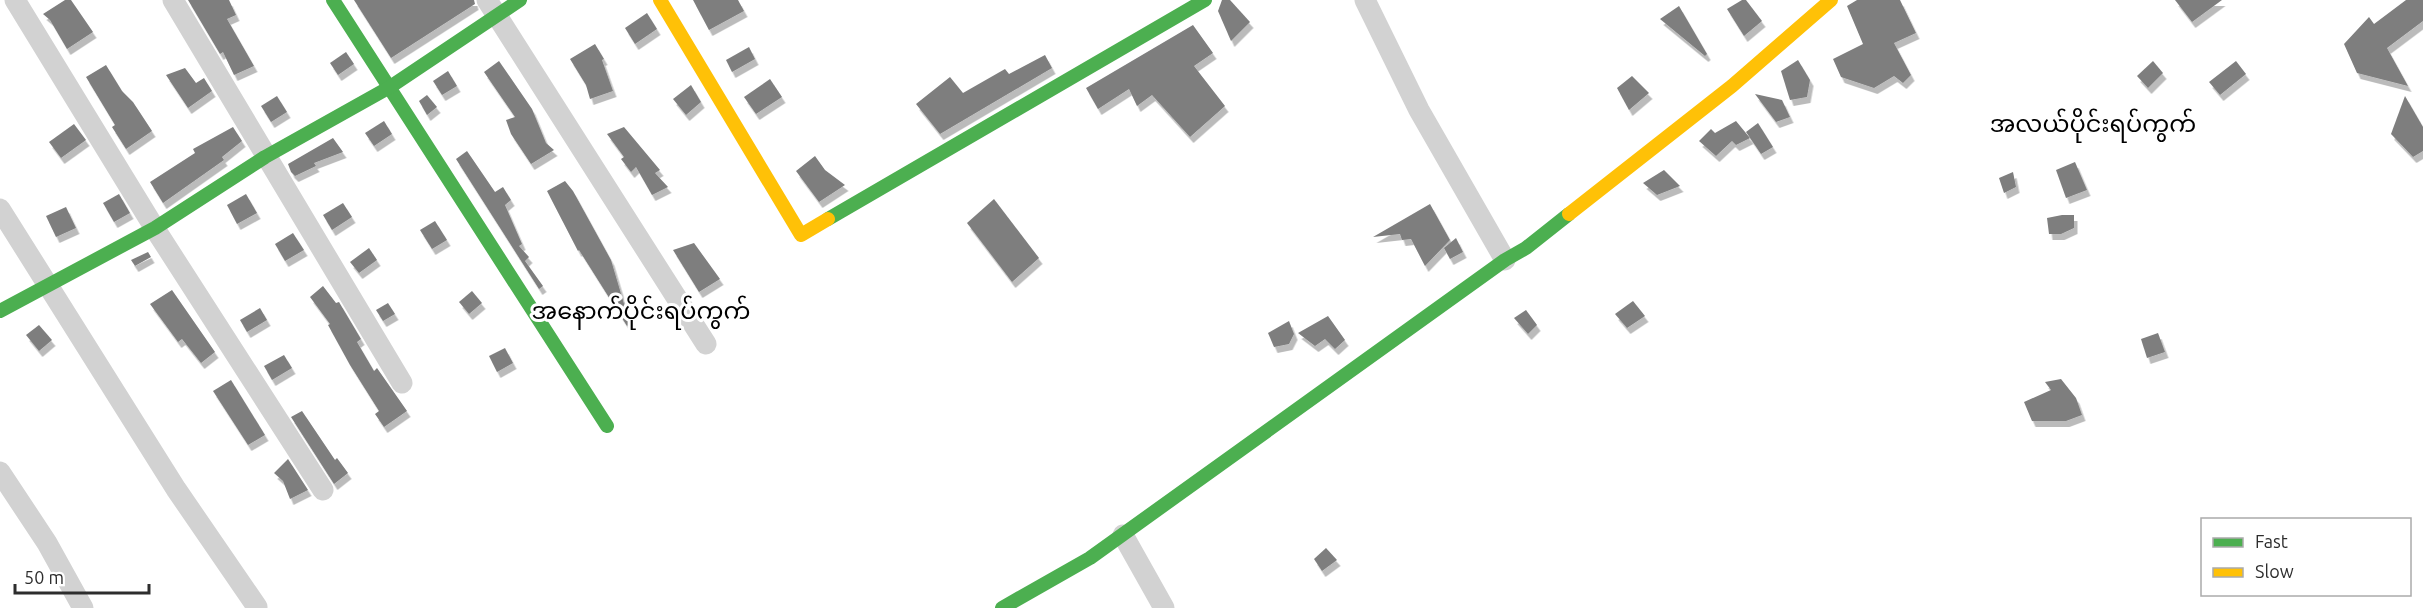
<svg xmlns="http://www.w3.org/2000/svg" width="2423" height="608" viewBox="0 0 2423 608" font-family="Ubuntu,'Noto Sans Myanmar',sans-serif">
	<style>
		.building { fill: #7e7e7e; filter: url(#shadow) }
		.lines { fill: none; stroke-linecap: round; stroke-linejoin: round }
		.street { stroke: #d2d2d2; stroke-width: 21 }
		.fast { stroke: #4caf50; stroke-width: 14 }
		.slow { stroke: #ffc107; stroke-width: 14 }
		.labels { text-anchor: middle; stroke-width: 6; stroke-linejoin: round; paint-order: stroke }
		.quarter-label { font-size: 24px; fill: #000; stroke: #fff }
	</style>
	<defs>
		<filter id="shadow"><feDropShadow dx="3.5" dy="6" stdDeviation="0" flood-color="#0004"/></filter>
	</defs>
	<rect width="100%" height="100%" fill="#fff"/>
	<g class="building">
		<polygon points="65,0 71,0 93,32 67,49 50,20 43,14"/>
		<polygon points="188,0 229,0 236,15 227,19 254,66 234,75 223,52 220,54"/>
		<polygon points="354,0 474,0 475,4 391,58"/>
		<polygon points="693,0 738,0 744,11 709,30"/>
		<polygon points="1222,0 1230,0 1250,22 1231,41 1218,11"/>
		<polygon points="1742,0 1746,0 1762,21 1744,36 1727,9"/>
		<polygon points="1857,0 1900,0 1916,33 1894,43 1911,75 1903,83 1894,76 1874,88 1841,77 1833,59 1863,44 1847,6"/>
		<polygon points="2175,0 2222,0 2192,22"/>
		<polygon points="2406,0 2423,0 2423,21 2387,48 2408,86 2357,73 2344,44 2369,17 2374,24"/>
		<polygon points="1679,6 1707,54 1705,56 1660,19"/>
		<polygon points="647,13 657,29 635,44 625,28"/>
		<polygon points="1193,25 1213,53 1194,66 1225,106 1190,137 1152,95 1137,106 1129,89 1098,109 1086,88"/>
		<polygon points="595,44 604,59 602,60 613,91 590,99 586,85 570,59"/>
		<polygon points="749,47 755,59 732,72 726,60"/>
		<polygon points="346,52 354,64 338,75 330,63"/>
		<polygon points="1045,55 1052,68 940,134 916,104 950,77 963,93 1005,69 1009,74"/>
		<polygon points="1798,60 1810,80 1807,97 1790,100 1781,71"/>
		<polygon points="499,61 532,109 546,143 554,150 531,164 511,134 506,120 515,117 484,72"/>
		<polygon points="2153,61 2163,73 2148,88 2137,76"/>
		<polygon points="2236,61 2246,74 2220,95 2209,82"/>
		<polygon points="106,65 122,91 133,102 152,131 126,149 112,127 115,125 86,77"/>
		<polygon points="185,68 196,83 204,78 212,91 188,108 166,75"/>
		<polygon points="448,71 457,86 442,95 433,81"/>
		<polygon points="1632,76 1649,93 1629,110 1617,88"/>
		<polygon points="770,79 782,97 756,114 744,97"/>
		<polygon points="691,85 701,102 686,115 673,99"/>
		<polygon points="1755,94 1782,100 1790,117 1776,122"/>
		<polygon points="427,95 437,107 427,115 419,101"/>
		<polygon points="277,96 287,112 271,122 261,106"/>
		<polygon points="2405,96 2423,127 2423,151 2413,157 2391,134"/>
		<polygon points="384,121 392,134 374,146 365,133"/>
		<polygon points="1736,121 1750,138 1736,145 1732,141 1716,156 1699,141 1711,129 1715,133"/>
		<polygon points="1758,123 1773,147 1761,154 1746,132"/>
		<polygon points="74,124 86,140 61,158 49,142"/>
		<polygon points="233,127 242,141 222,157 224,160 163,203 150,182 195,153 193,149"/>
		<polygon points="624,127 660,170 655,173 668,187 652,195 636,167 631,172 621,159 624,157 607,134"/>
		<polygon points="333,138 343,152 314,163 316,166 295,176 291,172 288,164"/>
		<polygon points="467,151 495,192 503,187 511,200 505,205 522,244 519,246 529,257 525,261 543,286 539,289 456,159"/>
		<polygon points="815,156 825,170 845,185 819,202 796,171"/>
		<polygon points="2075,162 2087,190 2066,198 2056,170"/>
		<polygon points="1664,170 1680,186 1657,195 1643,183"/>
		<polygon points="2013,172 2016,187 2004,193 1999,178"/>
		<polygon points="565,181 573,191 611,260 630,324 627,326 579,250 578,251 547,191"/>
		<polygon points="119,194 130,213 114,222 103,203"/>
		<polygon points="246,194 257,213 237,224 227,205"/>
		<polygon points="994,199 1039,258 1012,282 967,223"/>
		<polygon points="343,203 352,217 332,230 323,215"/>
		<polygon points="1430,204 1450,240 1425,266 1411,239 1402,240 1400,234 1373,237"/>
		<polygon points="66,207 76,228 56,237 46,216"/>
		<polygon points="2062,215 2074,215 2074,228 2061,234 2049,234 2047,218"/>
		<polygon points="435,221 447,240 432,249 420,230"/>
		<polygon points="293,233 304,250 285,261 275,244"/>
		<polygon points="1456,238 1463,252 1450,259 1444,248"/>
		<polygon points="694,243 720,279 699,292 673,250"/>
		<polygon points="369,248 377,260 359,273 350,262"/>
		<polygon points="148,252 151,257 135,266 131,260"/>
		<polygon points="323,286 336,303 339,302 361,339 357,342 374,371 377,368 407,411 384,427 375,414 379,411 350,365 328,325 330,324 310,297"/>
		<polygon points="172,290 215,352 201,363 182,339 178,342 150,304"/>
		<polygon points="472,291 482,303 469,314 459,302"/>
		<polygon points="1633,301 1645,316 1627,328 1615,314"/>
		<polygon points="388,303 395,314 383,321 376,310"/>
		<polygon points="260,308 267,320 247,332 240,320"/>
		<polygon points="1526,310 1537,325 1528,334 1514,318"/>
		<polygon points="1328,316 1345,340 1335,349 1325,339 1315,346 1298,333"/>
		<polygon points="1289,321 1294,334 1289,344 1274,347 1268,333"/>
		<polygon points="39,325 52,340 39,351 26,335"/>
		<polygon points="2158,333 2165,352 2147,358 2141,339"/>
		<polygon points="505,348 513,363 497,372 489,356"/>
		<polygon points="284,355 292,368 272,380 264,366"/>
		<polygon points="2061,379 2076,398 2082,415 2066,421 2032,421 2024,402 2051,390 2045,382"/>
		<polygon points="231,380 265,435 248,445 213,391"/>
		<polygon points="302,411 335,460 337,458 348,473 334,484 291,417"/>
		<polygon points="288,459 308,490 290,499 283,481 274,473"/>
		<polygon points="1326,548 1337,560 1322,571 1314,559"/>
	</g>
	<g class="lines">
		<g class="street">
			<polyline points="15,0 157,232 323,490"/>
			<polyline points="173,0 402,383"/>
			<polyline points="487,0 706,344"/>
			<polyline points="1365,0 1419,110 1505,260"/>
			<polyline points="0,209 176,489 257,607"/>
			<polyline points="0,472 47,543 83,608"/>
			<polyline points="1123,535 1164,608"/>
		</g>
		<g class="fast">
			<polyline points="333,0 607,426"/>
			<polyline points="828,219 1205,0"/>
			<polyline points="0,311 155,228 265,157 390,87 520,0"/>
			<polyline points="1002,608 1090,558 1505,260 1526,248 1569,214"/>
		</g>
		<g class="slow">
			<polyline points="660,0 801,235 828,219"/>
			<polyline points="1569,214 1732,86 1831,0"/>
		</g>
	</g>
	<g class="labels">
		<g class="quarter-label">
			<text x="2093" y="132">အလယ်ပိုင်းရပ်ကွက်</text>
			<text x="641" y="319">အနောက်ပိုင်းရပ်ကွက်</text>
		</g>
	</g>
	<rect x="2201" y="518" width="210" height="78" fill="#ffffff" stroke="#ababab" stroke-width="1.5"/>
	<rect x="2213" y="538" width="30" height="9" fill="#4caf50" stroke="#ababab" stroke-width="1.5"/>
	<text x="2255" y="548" font-size="18" fill="#2d2d2d">Fast</text>
	<rect x="2213" y="568" width="30" height="9" fill="#ffc107" stroke="#ababab" stroke-width="1.5"/>
	<text x="2255" y="578" font-size="18" fill="#2d2d2d">Slow</text>
	<path d="M15 584v9h134v-9" fill="none" stroke="#2d2d2d" stroke-width="3"/>
	<text x="24" y="584" font-size="18" fill="#2d2d2d" stroke="#ffffff" stroke-width="4.5" paint-order="stroke">50 m</text>
</svg>
